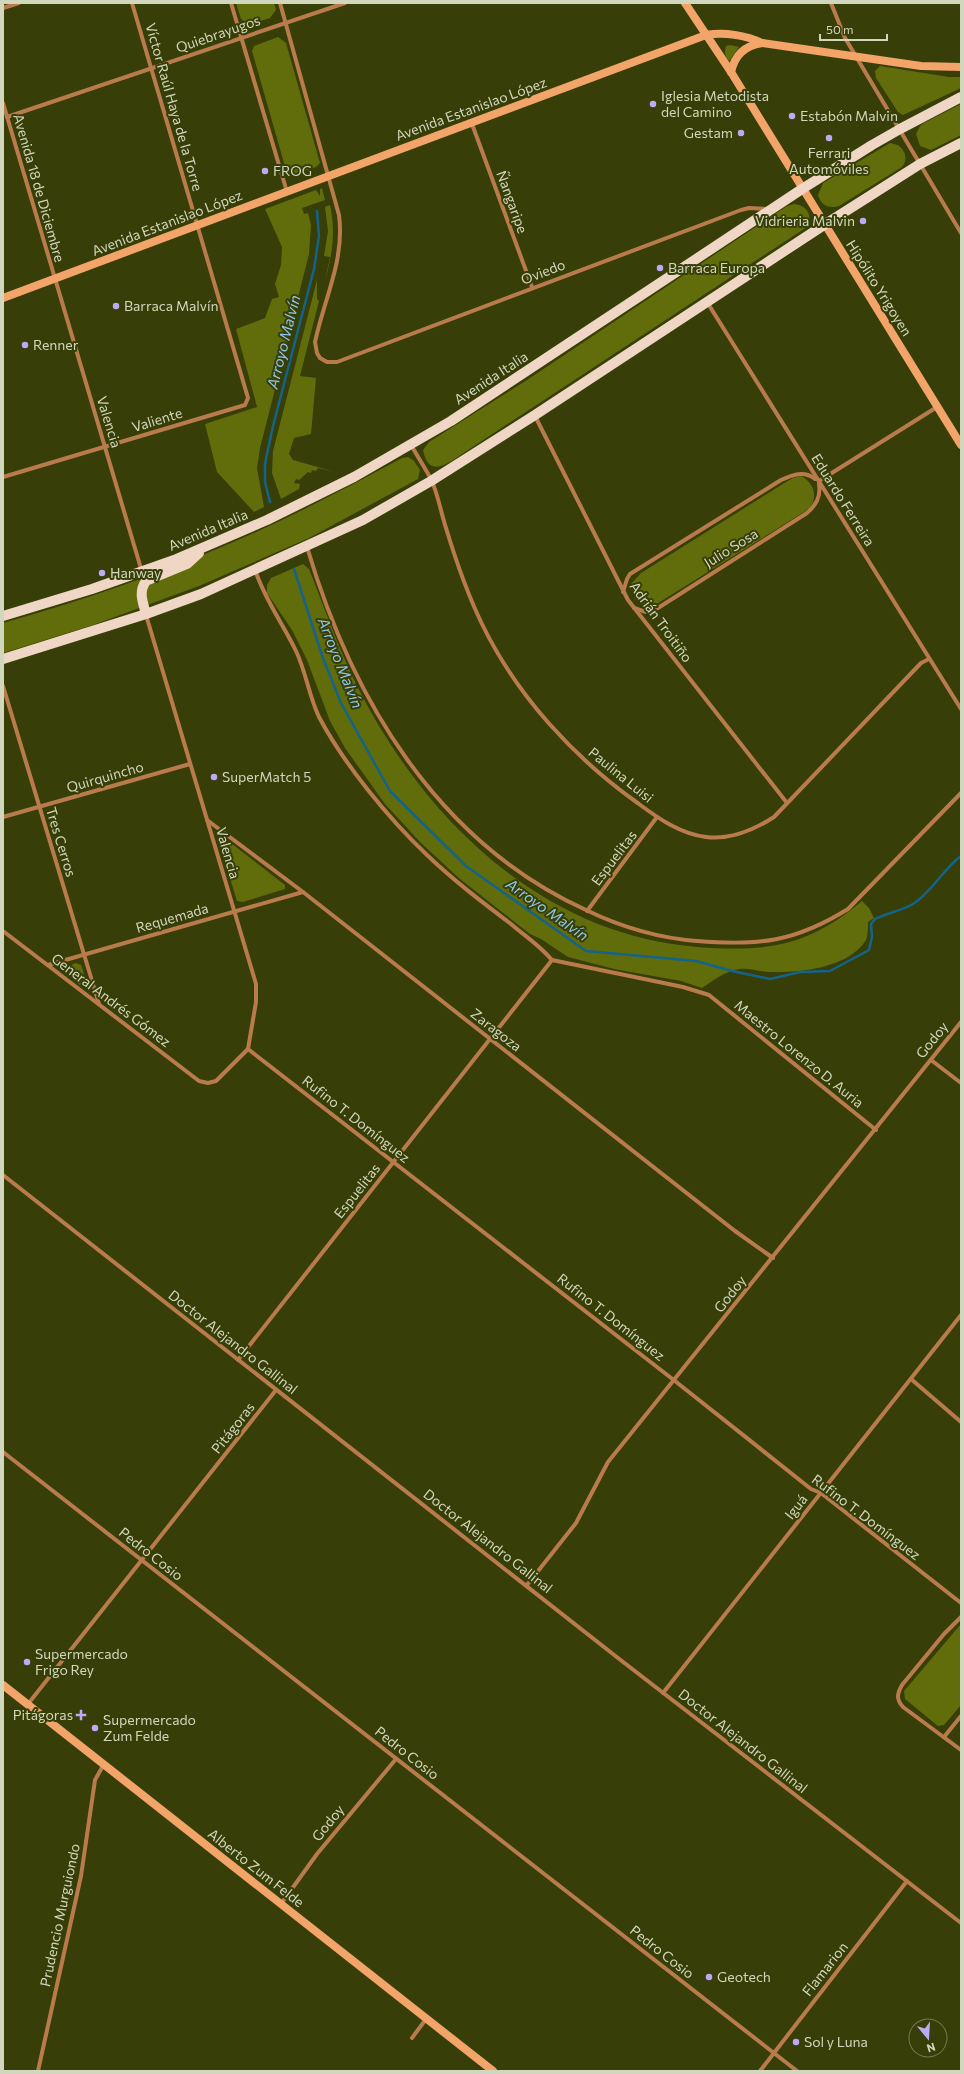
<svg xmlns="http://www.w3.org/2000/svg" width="964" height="2074" viewBox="0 0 964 2074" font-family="Commissioner,sans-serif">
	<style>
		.green { fill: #616c0a }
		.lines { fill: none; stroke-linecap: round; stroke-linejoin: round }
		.stream { stroke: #13648c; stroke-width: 2.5 }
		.street { stroke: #b97b4c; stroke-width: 4 }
		.secondary { stroke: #f3a469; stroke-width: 8 }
		.primary { stroke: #f0d7c5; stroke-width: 10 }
		.poi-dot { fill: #bea9f4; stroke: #373e07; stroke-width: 1.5 }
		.labels { text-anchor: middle; stroke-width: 4; stroke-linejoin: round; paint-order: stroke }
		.street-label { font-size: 14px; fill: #d1d7bc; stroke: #373e07 }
		.poi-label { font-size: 14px; fill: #d1d7bc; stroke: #373e07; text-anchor: start }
		.water-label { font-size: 15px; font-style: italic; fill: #90c8eb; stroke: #373e07 }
	</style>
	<rect width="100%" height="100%" fill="#373e07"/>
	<g class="green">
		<polygon points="236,3 274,3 276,10 270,18 248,25 241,19"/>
		<polygon points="278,37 286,43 320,163 316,167 292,175 286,170 252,51 254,46"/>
		<path d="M730,45L739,47L729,61C725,56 724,52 726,46Z"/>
		<polygon points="880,66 949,77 961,77 961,88 903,115 898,112 876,78 875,71"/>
		<polygon points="961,104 961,135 931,150 920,146 916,134 920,126 924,123"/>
		<path d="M890,143L898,145C906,151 908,160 902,167L839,206C828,209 821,205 818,195L823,183Z"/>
		<polygon points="322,188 325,200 302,208 304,214 308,213 311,225 309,254 281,365 277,365 275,369 280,370 260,448 257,468 264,507 254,512 217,472 205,424 257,407 236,329 265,318 272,299 279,297 275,284 281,265 282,247 265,209 316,190 320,196 320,189"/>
		<path d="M794,204C807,205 813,215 807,227L468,450C452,460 429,482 423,450L429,442L527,380L787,206Z"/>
		<path d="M330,205C336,233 332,255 325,281L330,257L324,256L328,231L325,207Z"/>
		<polygon points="317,280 317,299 319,301 300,376 316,378 311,434 294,438 289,454 293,460 335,472 318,468 316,471 312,470 311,473 308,472 299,480 296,479 294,483 300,484 299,489 281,499 272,473 273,451"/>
		<path d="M408,457L414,461L420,470L418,479L309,538L199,586L93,625L3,653V623C81,601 157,575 231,543C290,518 346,488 402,458Z"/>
		<path d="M801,476C815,483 819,500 807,510L655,605L644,606L635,599L631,584L641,573L786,482L793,478Z"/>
		<path d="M303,564L309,569C325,609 339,650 358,688C425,820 543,935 697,947C766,952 808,947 862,901L869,908L874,918L868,922C868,928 868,936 866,940C849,968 799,973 770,972C760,972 750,968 740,969C725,971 714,980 702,988L681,981L614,969L568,957L541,939L530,934L460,879L421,843L385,804L345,748L330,721L307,660L292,630L267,593V585L271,578Z"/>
		<polygon points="222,836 285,885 285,889 243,902 237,901 218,839"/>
		<polygon points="76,963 81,965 86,980 84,984 80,985 66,973 66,967"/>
		<polygon points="961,1624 961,1705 944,1725 938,1726 905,1699 904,1691"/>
	</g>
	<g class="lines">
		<g class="stream">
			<polyline points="270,502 265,482 265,464 273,426 314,269 319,236 317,211"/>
			<path d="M294,569L323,658L341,703L390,791L466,866L586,951L696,961L732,971L770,979L800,972L830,971L869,950L872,937L871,924L875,919C887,913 901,911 913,904C931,893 944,868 961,856"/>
		</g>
		<g class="street">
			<polyline points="231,3 287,192"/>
			<path d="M280,3L339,215C345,260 324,299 315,342L317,353L320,358L327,362H337L741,210L749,208L767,209"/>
			<polyline points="831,3 845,38 961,233"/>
			<polyline points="3,8 19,3"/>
			<polyline points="3,103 142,572"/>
			<polyline points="7,117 345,3"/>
			<polyline points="472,124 532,287"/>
			<polyline points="707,302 961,709"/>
			<polyline points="535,416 628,600 787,803"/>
			<path d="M411,445C418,457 425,468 431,479C438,494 441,513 446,528C456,561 467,593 482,624C517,696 574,758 639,804C659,819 681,834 706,837C731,840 754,830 774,817L921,663L929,659"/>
			<polyline points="3,477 245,405 248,398 132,3"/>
			<polyline points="819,481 937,407"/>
			<path d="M307,547C352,699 437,842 586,910C621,927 658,938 697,941C759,946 795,942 848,909L961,793"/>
			<path d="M255,570C266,602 282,622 296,651C306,672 309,696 319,717C344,764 388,818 427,855C453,880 482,902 511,924C526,937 538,944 552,960L683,987L709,995L876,1130"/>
			<path d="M623,592L627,579L630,574L781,480C792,475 804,470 815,479"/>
			<path d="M634,608L646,612L658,608L807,513C816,505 821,497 819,484"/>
			<polyline points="3,686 99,1004"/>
			<polyline points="3,817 190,764"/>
			<polyline points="207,820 303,892 735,1231 773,1258"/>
			<polyline points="587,911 657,817"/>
			<polyline points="3,931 199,1081 208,1083 216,1081 248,1049 256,1002 256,984 146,615"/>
			<polyline points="48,965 303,892"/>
			<polyline points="248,1049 675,1381 811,1489 821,1493 961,1603"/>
			<polyline points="931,1060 961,1083"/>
			<polyline points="3,1175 618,1658 961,1923"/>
			<polyline points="238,1360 552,960"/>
			<polyline points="911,1379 961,1422"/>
			<polyline points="3,1452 797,2071"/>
			<polyline points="527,1585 576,1523 608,1462 961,1022"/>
			<path d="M961,1617L944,1634L902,1685C897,1694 896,1699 903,1707L961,1750"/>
			<polyline points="663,1693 961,1315"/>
			<polyline points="28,1704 276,1390"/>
			<polyline points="944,1737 961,1716"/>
			<polyline points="281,1904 317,1854 396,1759"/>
			<polyline points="412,2038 426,2019"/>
			<polyline points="38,2071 81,1876 95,1780 104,1764"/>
			<polyline points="760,2071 907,1881"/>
		</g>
		<g class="secondary">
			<polyline points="685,3 731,72 961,445"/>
			<path d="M731,72C735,55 744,46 762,43"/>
			<path d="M3,298L706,35C724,32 746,35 762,43L921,66L961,67"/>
			<polyline points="3,1685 493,2071"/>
		</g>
		<g class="primary">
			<path d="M146,614C143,602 138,592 146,581L187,564L199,553"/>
			<polyline points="3,616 92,589 174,560 267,520 354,477 451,421 802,189 872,145 900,129 961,97"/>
			<polyline points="3,659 146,614 201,594 363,520 431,481 535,415 824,225 920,164 961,143"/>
		</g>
	</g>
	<g class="poi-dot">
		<circle cx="653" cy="104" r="4"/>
		<circle cx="792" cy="116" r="4"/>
		<circle cx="741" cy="133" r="4"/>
		<circle cx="829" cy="138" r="4"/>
		<circle cx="265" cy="171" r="4"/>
		<circle cx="863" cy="221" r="4"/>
		<circle cx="660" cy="268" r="4"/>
		<circle cx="116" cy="306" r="4"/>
		<circle cx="25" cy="345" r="4"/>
		<circle cx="102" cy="573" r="4"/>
		<circle cx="214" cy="777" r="4"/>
		<circle cx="27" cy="1662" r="4"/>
		<path d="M79 1709h4v4h4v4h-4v4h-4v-4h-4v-4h4z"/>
		<circle cx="95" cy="1728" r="4"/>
		<circle cx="709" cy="1977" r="4"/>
		<circle cx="796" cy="2042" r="4"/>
	</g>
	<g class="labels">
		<g class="street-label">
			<text transform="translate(218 34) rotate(-19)" y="5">Quiebrayugos</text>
			<text transform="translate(174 107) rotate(74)" y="5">Víctor Raúl Haya de la Torre</text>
			<text transform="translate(471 109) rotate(-20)" y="5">Avenida Estanislao López</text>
			<text transform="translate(39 188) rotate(74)" y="5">Avenida 18 de Diciembre</text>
			<text transform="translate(512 202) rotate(70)" y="5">Ñangaripe</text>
			<text transform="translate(167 223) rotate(-21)" y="5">Avenida Estanislao López</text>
			<text transform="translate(543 272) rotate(-21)" y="5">Oviedo</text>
			<text transform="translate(879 288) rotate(58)" y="5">Hipólito Yrigoyen</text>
			<text transform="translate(491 378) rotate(-33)" y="5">Avenida Italia</text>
			<text transform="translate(157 420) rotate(-17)" y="5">Valiente</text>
			<text transform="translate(109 422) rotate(73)" y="5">Valencia</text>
			<text transform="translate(843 500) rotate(58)" y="5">Eduardo Ferreira</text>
			<text transform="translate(208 530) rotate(-23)" y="5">Avenida Italia</text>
			<text transform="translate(731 548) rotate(-32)" y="5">Julio Sosa</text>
			<text transform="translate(661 622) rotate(54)" y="5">Adrián Troitiño</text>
			<text transform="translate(621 775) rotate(39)" y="5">Paulina Luisi</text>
			<text transform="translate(105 777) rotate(-16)" y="5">Quirquincho</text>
			<text transform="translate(61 842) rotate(73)" y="5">Tres Cerros</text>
			<text transform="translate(228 853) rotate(74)" y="5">Valencia</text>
			<text transform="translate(614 858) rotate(-53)" y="5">Espuelitas</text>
			<text transform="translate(172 918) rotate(-16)" y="5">Requemada</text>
			<text transform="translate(111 1000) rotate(37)" y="5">General Andrés Gómez</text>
			<text transform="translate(496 1030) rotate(38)" y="5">Zaragoza</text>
			<text transform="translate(932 1040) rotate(-51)" y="5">Godoy</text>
			<text transform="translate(799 1054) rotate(39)" y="5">Maestro Lorenzo D. Auria</text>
			<text transform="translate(356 1119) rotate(38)" y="5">Rufino T. Domínguez</text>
			<text transform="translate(357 1191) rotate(-52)" y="5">Espuelitas</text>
			<text transform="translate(730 1294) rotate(-52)" y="5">Godoy</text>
			<text transform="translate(611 1317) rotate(38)" y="5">Rufino T. Domínguez</text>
			<text transform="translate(233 1342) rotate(38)" y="5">Doctor Alejandro Gallinal</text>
			<text transform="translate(233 1428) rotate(-52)" y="5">Pitágoras</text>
			<text transform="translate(796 1507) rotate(-52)" y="5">Iguá</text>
			<text transform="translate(866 1517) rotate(37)" y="5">Rufino T. Domínguez</text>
			<text transform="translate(488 1541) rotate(38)" y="5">Doctor Alejandro Gallinal</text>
			<text transform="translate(151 1554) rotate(38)" y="5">Pedro Cosio</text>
			<text transform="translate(743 1741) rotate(38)" y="5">Doctor Alejandro Gallinal</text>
			<text transform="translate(407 1753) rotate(38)" y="5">Pedro Cosio</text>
			<text transform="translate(328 1823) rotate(-51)" y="5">Godoy</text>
			<text transform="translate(256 1868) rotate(38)" y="5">Alberto Zum Felde</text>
			<text transform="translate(60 1915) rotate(-78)" y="5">Prudencio Murguiondo</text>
			<text transform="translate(662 1952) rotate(38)" y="5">Pedro Cosio</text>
			<text transform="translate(825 1969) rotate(-52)" y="5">Flamarion</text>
		</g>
		<g class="poi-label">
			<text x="661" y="101">Iglesia Metodista<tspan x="661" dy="16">del Camino</tspan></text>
			<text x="800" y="121">Estabón Malvin</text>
			<text x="733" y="138" text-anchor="end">Gestam</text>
			<text x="829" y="158" text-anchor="middle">Ferrari<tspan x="829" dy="16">Automóviles</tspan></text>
			<text x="273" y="176">FROG</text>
			<text x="855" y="226" text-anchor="end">Vidrieria Malvin</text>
			<text x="668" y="273">Barraca Europa</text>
			<text x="124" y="311">Barraca Malvín</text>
			<text x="33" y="350">Renner</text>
			<text x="110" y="578">Hanway</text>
			<text x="222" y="782">SuperMatch 5</text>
			<text x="35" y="1659">Supermercado<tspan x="35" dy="16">Frigo Rey</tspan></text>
			<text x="73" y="1720" text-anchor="end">Pitágoras</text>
			<text x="103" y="1725">Supermercado<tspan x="103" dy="16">Zum Felde</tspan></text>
			<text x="717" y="1982">Geotech</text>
			<text x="804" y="2047">Sol y Luna</text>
		</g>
		<g class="water-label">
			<text transform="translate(284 342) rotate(-76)" y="5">Arroyo Malvín</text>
			<text transform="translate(340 663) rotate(68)" y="5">Arroyo Malvín</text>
			<text transform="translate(547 910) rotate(35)" y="5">Arroyo Malvín</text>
		</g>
	</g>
	<rect width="964" height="2074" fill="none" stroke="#d1d7bc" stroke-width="8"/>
	<g transform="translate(928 2038) rotate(162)"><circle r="19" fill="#373e07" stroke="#757b4f"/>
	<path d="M0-3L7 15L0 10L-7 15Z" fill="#bea9f4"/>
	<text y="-6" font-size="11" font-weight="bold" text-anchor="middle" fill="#d1d7bc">N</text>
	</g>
	<path d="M820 34v6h67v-6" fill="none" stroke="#d1d7bc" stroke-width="2"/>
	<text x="826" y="34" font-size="12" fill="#d1d7bc" stroke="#373e07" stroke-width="3" paint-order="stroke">50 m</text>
</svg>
